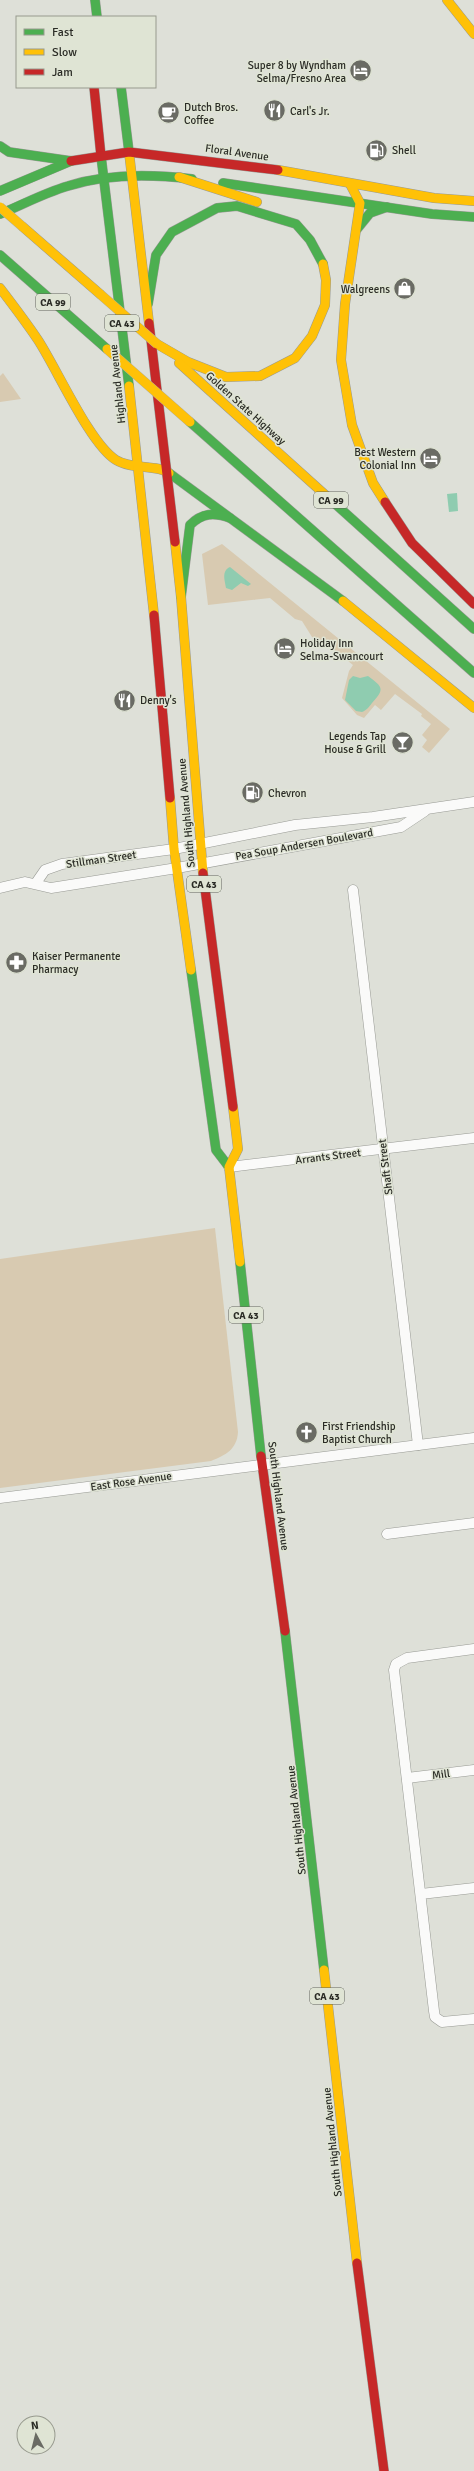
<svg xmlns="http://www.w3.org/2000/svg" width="474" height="2471" viewBox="0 0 474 2471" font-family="Signika,sans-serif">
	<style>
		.green { fill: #d8cab1 }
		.water { fill: #8fccb0 }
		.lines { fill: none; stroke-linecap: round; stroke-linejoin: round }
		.street-casing { stroke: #989a94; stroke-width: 11 }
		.fast-casing { stroke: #989a94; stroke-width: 10 }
		.slow-casing { stroke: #989a94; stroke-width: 10 }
		.jam-casing { stroke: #989a94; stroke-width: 10 }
		.street { stroke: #fafaf9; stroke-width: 10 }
		.fast { stroke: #4caf50; stroke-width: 9 }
		.slow { stroke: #ffc107; stroke-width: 9 }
		.jam { stroke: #c62828; stroke-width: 9 }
		.slow-bridge-casing { stroke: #b0ae9c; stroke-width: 10; stroke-linecap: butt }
		.slow-bridge { stroke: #ffc107; stroke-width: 9 }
		.labels { text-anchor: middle; stroke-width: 3; stroke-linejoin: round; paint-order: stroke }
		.shield { fill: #dfe4d4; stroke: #61635a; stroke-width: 1 }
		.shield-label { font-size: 10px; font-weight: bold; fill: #2b2c26 }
		.poi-label { font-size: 11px; fill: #2b2c26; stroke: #dfe4d4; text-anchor: start }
		.street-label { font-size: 11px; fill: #2b2c26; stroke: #dfe4d4 }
	</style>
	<rect width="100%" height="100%" fill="#dee0d8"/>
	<g class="green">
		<polygon points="3,373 21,399 0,402 0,376"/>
		<polygon points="222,544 450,729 429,753 422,747 427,740 422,735 431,724 421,716 422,714 395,694 381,710 375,705 364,718 357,715 342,698 349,671 353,665 327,644 312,637 302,621 295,619 270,598 208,605 202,554"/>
		<path d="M215,1228L238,1432C237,1449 226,1455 211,1461L0,1488V1259Z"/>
	</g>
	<g class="water">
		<polygon points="457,493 458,511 449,512 447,494"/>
		<path d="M230,567L251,584L248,586L241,583L232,590L226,588C225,581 221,571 230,567Z"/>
		<path d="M353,676L360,678L368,676C383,687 385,689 372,703C369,707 367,710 362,712L356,711L345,700L349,680Z"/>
	</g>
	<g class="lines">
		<defs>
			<g id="street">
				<polyline points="36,883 45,870 62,864 174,849 295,825 373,817 474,802"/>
				<polyline points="0,888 25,882 51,888 177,868 401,827 425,811"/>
				<polyline points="353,890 418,1445"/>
				<polyline points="229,1167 474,1138"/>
				<polyline points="0,1498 474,1438"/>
				<polyline points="387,1534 474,1523"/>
				<polyline points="474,1649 407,1658 396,1664 394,1670 434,2011 435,2017 442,2022 474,2019"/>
				<polyline points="407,1778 474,1770"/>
				<polyline points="421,1894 474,1888"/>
			</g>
			<g id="fast">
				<polyline points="95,0 97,17"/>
				<polyline points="121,87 129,152"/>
				<polyline points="0,146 9,152 71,161"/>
				<polyline points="101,156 129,386"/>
				<polyline points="223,183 432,214 474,217"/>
				<polyline points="0,191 71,161"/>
				<path d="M0,214C22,205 44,193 68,186C108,173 151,174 192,179"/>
				<polyline points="357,229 370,213 387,207"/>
				<polyline points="0,255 107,349"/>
				<polyline points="148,304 156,255 172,232 217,208 237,206 296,224 310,240 323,264"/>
				<polyline points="190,422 474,673"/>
				<polyline points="169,473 343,601"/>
				<polyline points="332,501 474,629"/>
				<path d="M181,597L190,525C202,513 214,512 230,518"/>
				<polyline points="191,970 216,1150 229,1167"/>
				<polyline points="240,1262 261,1456"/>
				<polyline points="285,1631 324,1970"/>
			</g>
			<g id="slow">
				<polyline points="447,0 474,34"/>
				<polyline points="129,152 149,323"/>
				<polyline points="278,170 434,198 474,201"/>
				<polyline points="179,177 257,202"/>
				<polyline points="350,184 360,203 345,304 341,360 352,425 373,483 385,502"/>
				<polyline points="23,227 100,294"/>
				<path d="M0,288C13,305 26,322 38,340C57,369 90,444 116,460C132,470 157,464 169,473"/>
				<polyline points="157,344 188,362 226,377 260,376 295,358 312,336 325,305 326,280 323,264"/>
				<polyline points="179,363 332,501"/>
				<polyline points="129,386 154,615"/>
				<polyline points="175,542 181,597 203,873"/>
				<polyline points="343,601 474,708"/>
				<polyline points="170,798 174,849 191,970"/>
				<polyline points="233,1107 238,1149 229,1167 240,1262"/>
				<polyline points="324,1970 357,2263"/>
			</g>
			<g id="jam">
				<polyline points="94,87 101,156"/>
				<polyline points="71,161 129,152 278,170"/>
				<polyline points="149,323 175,542"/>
				<polyline points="385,502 412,543 474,604"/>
				<polyline points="154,615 170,798"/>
				<polyline points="203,873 233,1107"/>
				<polyline points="261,1456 285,1631"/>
				<polyline points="357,2263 384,2471"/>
			</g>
		</defs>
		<use href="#street" class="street-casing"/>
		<use href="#fast" class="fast-casing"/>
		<use href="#slow" class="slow-casing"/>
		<use href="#jam" class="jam-casing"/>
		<use href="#street" class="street"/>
		<use href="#fast" class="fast"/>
		<use href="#slow" class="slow"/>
		<use href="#jam" class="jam"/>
		<defs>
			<g id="slow-bridge">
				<polyline points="0,207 23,227"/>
				<polyline points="100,294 157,344"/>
				<polyline points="107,349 190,422"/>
			</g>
		</defs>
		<use href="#slow-bridge" class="slow-bridge-casing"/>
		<use href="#slow-bridge" class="slow-bridge"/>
	</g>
	<defs>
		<symbol id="hotel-disc" viewBox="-11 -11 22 22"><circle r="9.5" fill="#6a6b64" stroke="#dfe4d4"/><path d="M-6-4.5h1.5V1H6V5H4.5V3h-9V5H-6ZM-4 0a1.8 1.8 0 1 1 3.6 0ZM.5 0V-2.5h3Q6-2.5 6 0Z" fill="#fff"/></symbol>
		<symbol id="restaurant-disc" viewBox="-11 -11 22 22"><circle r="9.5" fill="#6a6b64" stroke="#dfe4d4"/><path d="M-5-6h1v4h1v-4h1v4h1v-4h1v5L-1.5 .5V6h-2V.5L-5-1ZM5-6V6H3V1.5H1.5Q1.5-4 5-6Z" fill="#fff"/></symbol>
		<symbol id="cafe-disc" viewBox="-11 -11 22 22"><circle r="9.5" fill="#6a6b64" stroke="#dfe4d4"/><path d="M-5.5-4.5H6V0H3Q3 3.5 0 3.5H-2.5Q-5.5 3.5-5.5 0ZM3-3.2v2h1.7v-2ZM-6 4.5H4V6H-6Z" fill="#fff"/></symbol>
		<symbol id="fuel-disc" viewBox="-11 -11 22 22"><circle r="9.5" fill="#6a6b64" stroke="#dfe4d4"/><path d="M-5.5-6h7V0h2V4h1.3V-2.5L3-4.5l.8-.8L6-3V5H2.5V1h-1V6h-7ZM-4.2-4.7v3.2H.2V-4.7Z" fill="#fff"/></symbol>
		<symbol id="shop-disc" viewBox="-11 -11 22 22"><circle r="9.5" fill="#6a6b64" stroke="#dfe4d4"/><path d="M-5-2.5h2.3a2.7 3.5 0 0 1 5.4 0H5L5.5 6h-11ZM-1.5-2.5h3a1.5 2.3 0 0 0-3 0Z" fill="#fff"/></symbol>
		<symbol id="bar-disc" viewBox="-11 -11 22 22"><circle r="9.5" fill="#6a6b64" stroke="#dfe4d4"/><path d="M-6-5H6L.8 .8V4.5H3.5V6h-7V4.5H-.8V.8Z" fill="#fff"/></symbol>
		<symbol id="pharmacy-disc" viewBox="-11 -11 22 22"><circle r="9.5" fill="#6a6b64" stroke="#dfe4d4"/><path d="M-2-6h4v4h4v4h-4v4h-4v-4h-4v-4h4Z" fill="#fff"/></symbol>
		<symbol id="church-disc" viewBox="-11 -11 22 22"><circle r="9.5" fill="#6a6b64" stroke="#dfe4d4"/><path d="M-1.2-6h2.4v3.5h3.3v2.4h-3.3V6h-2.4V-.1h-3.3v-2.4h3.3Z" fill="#fff"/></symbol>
	</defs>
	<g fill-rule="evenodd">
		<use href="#hotel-disc" x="348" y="58" width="25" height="25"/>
		<use href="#restaurant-disc" x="262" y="98" width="25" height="25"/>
		<use href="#cafe-disc" x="156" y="100" width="25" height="25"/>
		<use href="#fuel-disc" x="364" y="138" width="25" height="25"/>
		<use href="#shop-disc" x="392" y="276" width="25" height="25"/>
		<use href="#hotel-disc" x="418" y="446" width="25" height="25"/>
		<use href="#hotel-disc" x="272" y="636" width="25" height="25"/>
		<use href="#restaurant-disc" x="112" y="688" width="25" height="25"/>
		<use href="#bar-disc" x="390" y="730" width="25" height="25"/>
		<use href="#fuel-disc" x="240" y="780" width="25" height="25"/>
		<use href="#pharmacy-disc" x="4" y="950" width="25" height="25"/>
		<use href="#church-disc" x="294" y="1420" width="25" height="25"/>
	</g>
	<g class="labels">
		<g class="shield">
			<rect x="36" y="294" width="34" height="16" rx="3"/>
			<rect x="105" y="315" width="34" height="16" rx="3"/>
			<rect x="314" y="492" width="34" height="16" rx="3"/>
			<rect x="187" y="876" width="34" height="16" rx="3"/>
			<rect x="229" y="1307" width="34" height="16" rx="3"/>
			<rect x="310" y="1988" width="34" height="16" rx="3"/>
		</g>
		<g class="shield-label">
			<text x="53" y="306">CA 99</text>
			<text x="122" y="327">CA 43</text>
			<text x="331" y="504">CA 99</text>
			<text x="204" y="888">CA 43</text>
			<text x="246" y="1319">CA 43</text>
			<text x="327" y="2000">CA 43</text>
		</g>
		<g class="poi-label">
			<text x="346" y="69" text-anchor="end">Super 8 by Wyndham<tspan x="346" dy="13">Selma/Fresno Area</tspan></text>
			<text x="184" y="111">Dutch Bros.<tspan x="184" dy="13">Coffee</tspan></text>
			<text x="290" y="115">Carl's Jr.</text>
			<text x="392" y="154">Shell</text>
			<text x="390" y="293" text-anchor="end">Walgreens</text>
			<text x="416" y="456" text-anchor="end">Best Western<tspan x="416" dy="13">Colonial Inn</tspan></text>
			<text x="300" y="647">Holiday Inn<tspan x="300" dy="13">Selma-Swancourt</tspan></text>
			<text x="140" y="704">Denny's</text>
			<text x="386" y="740" text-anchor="end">Legends Tap<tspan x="386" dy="13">House &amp; Grill</tspan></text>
			<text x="268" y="797">Chevron</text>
			<text x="32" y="960">Kaiser Permanente<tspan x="32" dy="13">Pharmacy</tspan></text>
			<text x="322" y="1430">First Friendship<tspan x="322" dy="13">Baptist Church</tspan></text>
		</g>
		<g class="street-label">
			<text transform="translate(237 152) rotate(8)" y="4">Floral Avenue</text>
			<text transform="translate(117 384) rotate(-96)" y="4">Highland Avenue</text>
			<text transform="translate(246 408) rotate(42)" y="4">Golden State Highway</text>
			<text transform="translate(186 813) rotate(-95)" y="4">South Highland Avenue</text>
			<text transform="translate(304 844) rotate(-10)" y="4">Pea Soup Andersen Boulevard</text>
			<text transform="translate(101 859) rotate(-8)" y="4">Stillman Street</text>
			<text transform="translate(328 1156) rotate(-7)" y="4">Arrants Street</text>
			<text transform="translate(385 1167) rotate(-97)" y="4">Shaft Street</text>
			<text transform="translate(131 1481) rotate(-8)" y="4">East Rose Avenue</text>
			<text transform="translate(279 1496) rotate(83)" y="4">South Highland Avenue</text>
			<text transform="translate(441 1774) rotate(-7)" y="4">Mill</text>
			<text transform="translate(296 1820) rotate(-96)" y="4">South Highland Avenue</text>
			<text transform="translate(332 2142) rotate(-96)" y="4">South Highland Avenue</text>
		</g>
	</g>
	<rect x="16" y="16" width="140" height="72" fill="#dfe4d4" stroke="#979a8e"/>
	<rect x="24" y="29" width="20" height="6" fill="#4caf50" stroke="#979a8e"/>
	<text x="52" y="36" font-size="12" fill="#2b2c26">Fast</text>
	<rect x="24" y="49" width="20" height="6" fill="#ffc107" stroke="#979a8e"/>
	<text x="52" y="56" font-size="12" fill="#2b2c26">Slow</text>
	<rect x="24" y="69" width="20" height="6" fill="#c62828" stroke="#979a8e"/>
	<text x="52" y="76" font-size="12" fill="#2b2c26">Jam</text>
	<g transform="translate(36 2435) rotate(353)"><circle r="19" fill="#dfe4d4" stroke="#979a8e"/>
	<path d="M0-3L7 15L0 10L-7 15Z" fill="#6a6b64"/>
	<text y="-6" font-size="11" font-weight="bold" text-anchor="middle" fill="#2b2c26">N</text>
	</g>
</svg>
